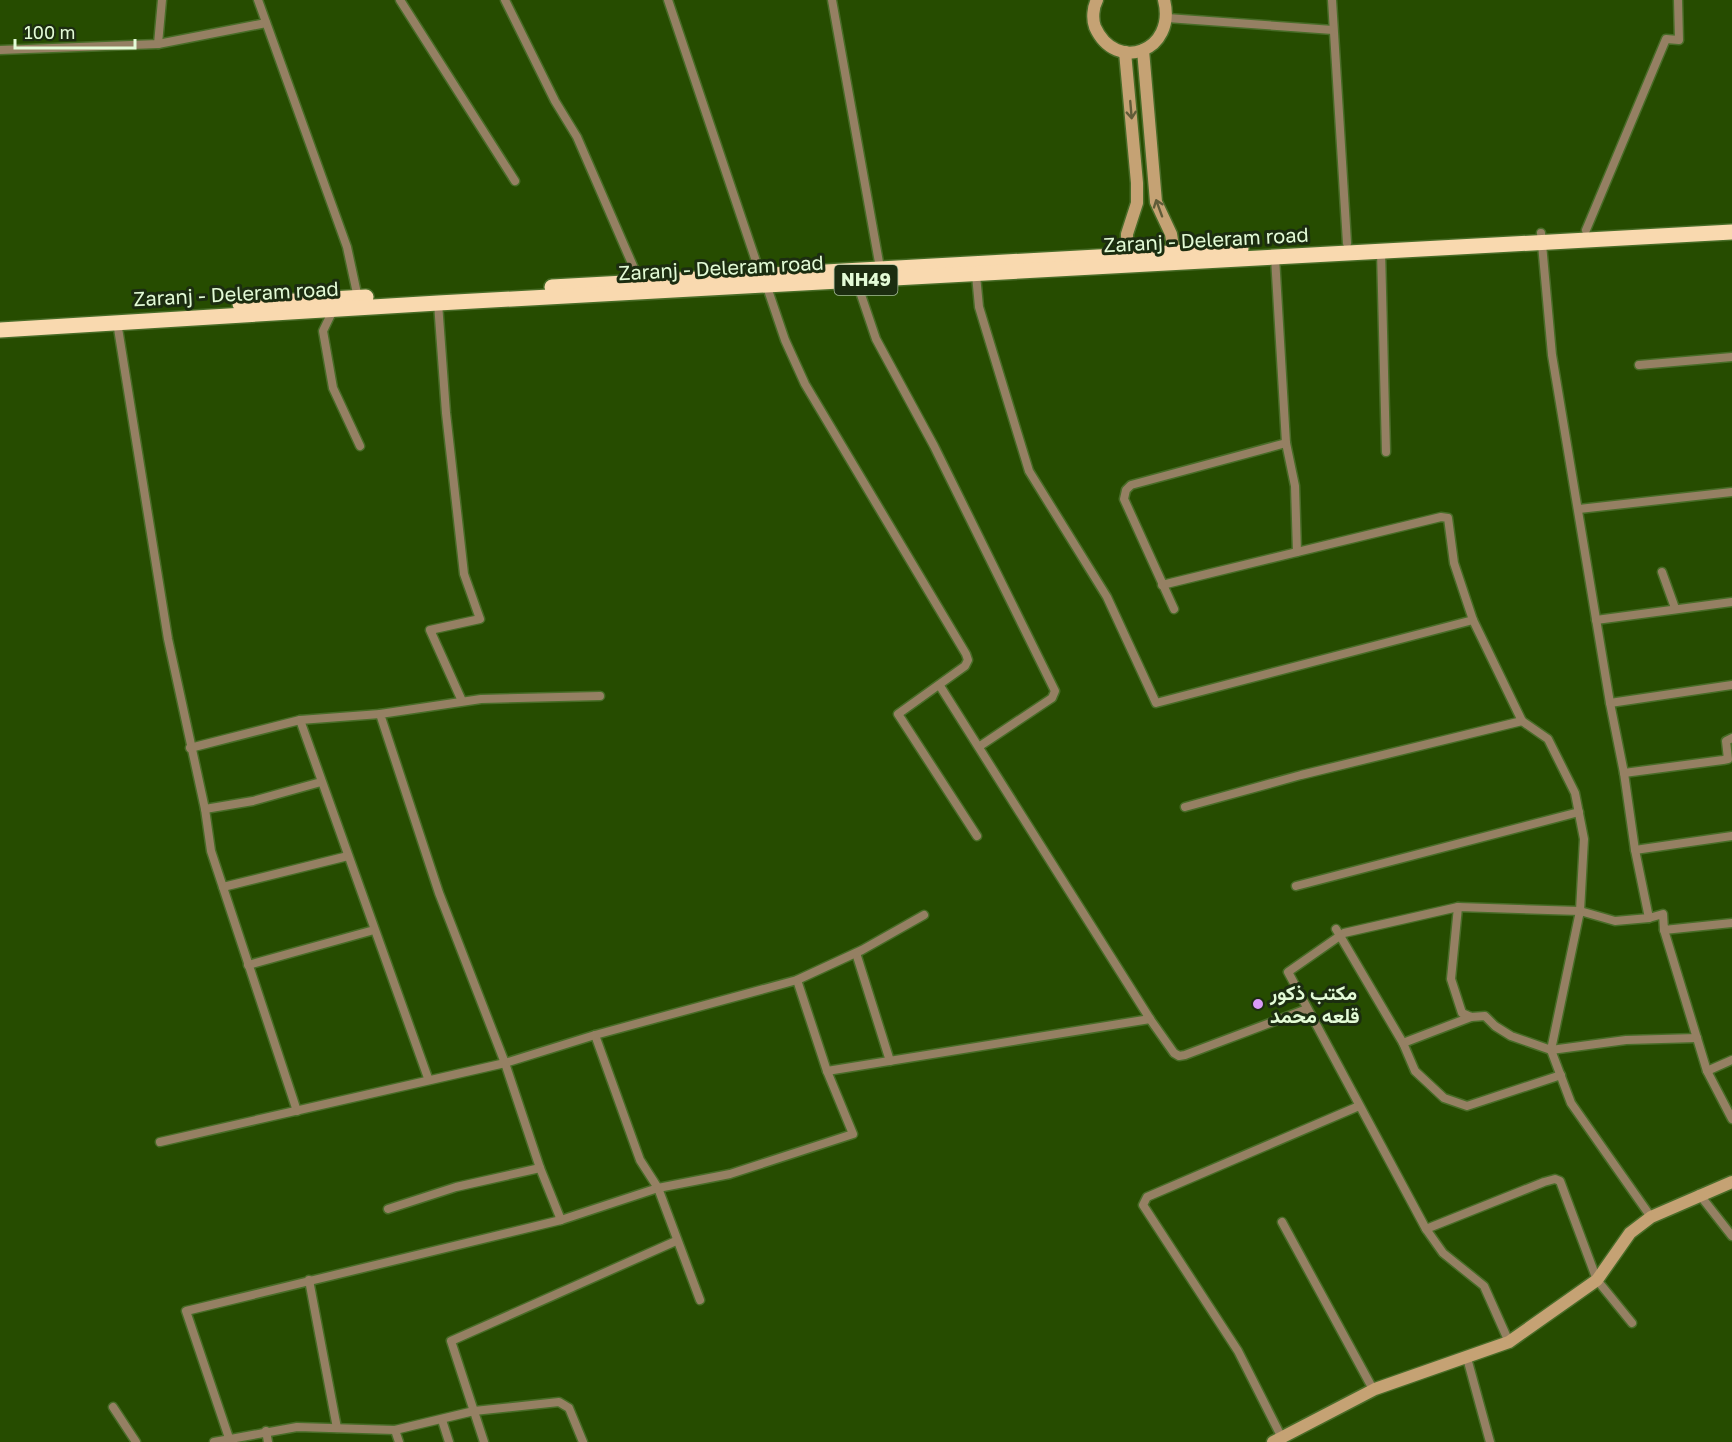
<svg xmlns="http://www.w3.org/2000/svg" width="1732" height="1442" viewBox="0 0 1732 1442" font-family="'Golos Text',Vazirmatn,sans-serif">
	<style>
		.lines { fill: none; stroke-linecap: round; stroke-linejoin: round }
		.street-casing { stroke: #486c27; stroke-width: 11 }
		.secondary-casing { stroke: #486c27; stroke-width: 15 }
		.highway-casing { stroke: #486c27; stroke-width: 18 }
		.street { stroke: #958063; stroke-width: 8 }
		.secondary { stroke: #c5a274; stroke-width: 12 }
		.highway { stroke: #f9d9af; stroke-width: 15 }
		.oneway { stroke: #605c38 }
		.poi-dot { fill: #d99af7; stroke: #1c2d10; stroke-width: 2 }
		.labels { text-anchor: middle; stroke-width: 6; stroke-linejoin: round; paint-order: stroke }
		.shield { fill: #1c2d10; stroke: #a7bd9b; stroke-width: 1.5 }
		.shield-label { font-size: 18px; font-weight: bold; fill: #e3fbd6 }
		.street-label { font-size: 20px; fill: #e3fbd6; stroke: #1c2d10 }
		.poi-label { font-size: 20px; font-weight: bold; fill: #e3fbd6; stroke: #1c2d10; text-anchor: start }
	</style>
	<rect width="100%" height="100%" fill="#264c00"/>
	<g class="lines">
		<defs>
			<g id="street">
				<polyline points="258,0 347,247 358,298"/>
				<polyline points="400,0 515,181"/>
				<polyline points="505,0 555,101 577,137 640,282"/>
				<polyline points="668,0 761,276"/>
				<polyline points="832,0 880,268"/>
				<polyline points="1332,0 1347,243"/>
				<polyline points="1167,18 1333,30"/>
				<polyline points="158,44 162,0"/>
				<polyline points="0,50 158,44 266,23"/>
				<polyline points="1586,230 1666,39 1679,40 1678,0"/>
				<polyline points="1381,251 1386,452"/>
				<polyline points="1275,257 1286,443 1295,486 1297,552"/>
				<polyline points="976,275 979,307 1029,471 1107,597 1156,703 1473,620"/>
				<polyline points="855,277 876,339 934,446 1055,691 1052,698 980,746"/>
				<polyline points="767,287 785,340 805,384 966,654 968,660 965,666 898,714 977,836"/>
				<polyline points="438,303 446,413 464,574 480,619 430,630 462,701"/>
				<polyline points="334,308 323,331 333,388 360,446"/>
				<polyline points="117,322 168,639 205,809 211,851 297,1111"/>
				<polyline points="1639,365 1732,357"/>
				<polyline points="1579,509 1732,492"/>
				<polyline points="1662,572 1675,608"/>
				<polyline points="1162,585 1441,517 1448,518 1454,563 1473,620 1522,721 1548,739 1575,793 1584,839 1580,911 1551,1050 1571,1103 1651,1217"/>
				<polyline points="1174,609 1124,499 1126,490 1131,485 1286,443"/>
				<polyline points="1596,620 1732,602"/>
				<polyline points="940,686 1150,1019 1174,1053 1179,1056 1185,1055 1307,1009"/>
				<polyline points="1610,703 1732,685"/>
				<polyline points="300,720 428,1078"/>
				<polyline points="190,748 300,720 380,714"/>
				<polyline points="1624,773 1723,760 1728,759 1726,741 1732,738"/>
				<polyline points="1185,807 1301,775 1522,721"/>
				<polyline points="205,809 253,801 321,782"/>
				<polyline points="1635,850 1732,836"/>
				<polyline points="1296,886 1579,812"/>
				<polyline points="223,887 348,856"/>
				<polyline points="1458,907 1451,979 1462,1013 1471,1017 1485,1016 1495,1026 1511,1036 1551,1050 1626,1040 1697,1038"/>
				<polyline points="1649,918 1663,914 1664,930 1732,923"/>
				<polyline points="1336,929 1403,1043 1415,1071 1444,1098 1467,1106 1561,1075"/>
				<polyline points="1664,930 1707,1071 1732,1119"/>
				<polyline points="856,953 890,1061"/>
				<polyline points="248,965 374,930"/>
				<polyline points="595,1035 640,1160 658,1188 700,1300"/>
				<polyline points="1403,1043 1471,1017"/>
				<polyline points="827,1071 1150,1019"/>
				<polyline points="1707,1071 1732,1060"/>
				<polyline points="160,1142 505,1063 595,1035 797,980 862,950 924,915"/>
				<polyline points="1699,1194 1732,1236"/>
				<polyline points="388,1209 456,1187 540,1168"/>
				<polyline points="561,1220 540,1168 505,1063 439,893 380,714 481,699 600,696"/>
				<polyline points="1282,1222 1374,1391"/>
				<polyline points="1426,1229 1544,1182 1555,1179 1560,1181 1597,1280 1632,1323"/>
				<polyline points="309,1280 337,1428"/>
				<polyline points="1509,1342 1484,1286 1443,1253 1426,1229 1288,972 1344,933 1458,907 1580,911 1615,921 1649,918 1635,850 1624,773 1610,703 1552,355 1541,233"/>
				<polyline points="1467,1358 1490,1442"/>
				<polyline points="113,1407 136,1442"/>
				<polyline points="442,1420 449,1442"/>
				<polyline points="395,1430 399,1442"/>
				<polyline points="266,1431 268,1442"/>
				<polyline points="1281,1436 1238,1351 1143,1205 1147,1197 1359,1106"/>
				<polyline points="229,1438 186,1311 561,1220 658,1188 730,1174 853,1134 827,1071 797,980"/>
				<polyline points="214,1442 297,1427 395,1430 474,1411 559,1402 569,1408 583,1442"/>
				<polyline points="484,1442 451,1341 676,1241"/>
			</g>
			<g id="secondary">
				<path d="M1097,0C1093,7 1092,19 1095,27C1116,74 1177,51 1164,0"/>
				<polyline points="1143,50 1156,202 1171,234 1175,259"/>
				<polyline points="1125,52 1137,183 1137,203 1127,234 1127,264"/>
				<polyline points="1273,1442 1375,1389 1509,1342 1597,1280 1630,1233 1651,1217 1732,1182"/>
			</g>
			<g id="highway">
				<polyline points="552,287 1241,249"/>
				<polyline points="240,304 366,297"/>
				<polyline points="0,330 438,303 1732,232"/>
			</g>
		</defs>
		<use href="#street" class="street-casing"/>
		<use href="#secondary" class="secondary-casing"/>
		<use href="#highway" class="highway-casing"/>
		<use href="#street" class="street"/>
		<use href="#secondary" class="secondary"/>
		<use href="#highway" class="highway"/>
	</g>
	<defs><path id="oneway-shaft" d="M-6 0H5M1.5-3L5.5 0L1.5 3" fill="none" stroke-width="1.6" stroke-linecap="round" stroke-linejoin="round" transform="scale(1.5)"/></defs>
	<g class="oneway">
		<use href="#oneway-shaft" transform="translate(1131 110) rotate(85)"/>
		<use href="#oneway-shaft" transform="translate(1159 208) rotate(-110)"/>
	</g>
	<circle class="poi-dot" cx="1258" cy="1004" r="6"/>
	<g class="labels">
		<rect class="shield" x="834.5" y="265" width="63" height="30" rx="4.5"/>
		<g class="shield-label">
			<text x="866" y="286">NH49</text>
		</g>
		<g class="street-label">
			<text transform="translate(1206 240) rotate(-3)" y="7">Zaranj - Deleram road</text>
			<text transform="translate(721 268) rotate(-3)" y="7">Zaranj - Deleram road</text>
			<text transform="translate(236 294) rotate(-3)" y="7">Zaranj - Deleram road</text>
		</g>
		<g class="poi-label">
			<text x="1270" y="1000">مکتب ذکور<tspan x="1270" dy="23">قلعه محمد</tspan></text>
		</g>
	</g>
	<path d="M15 39v9h120v-9" fill="none" stroke="#e3fbd6" stroke-width="3"/>
	<text x="24" y="39" font-size="18" fill="#e3fbd6" stroke="#1c2d10" stroke-width="4.5" paint-order="stroke">100 m</text>
</svg>
